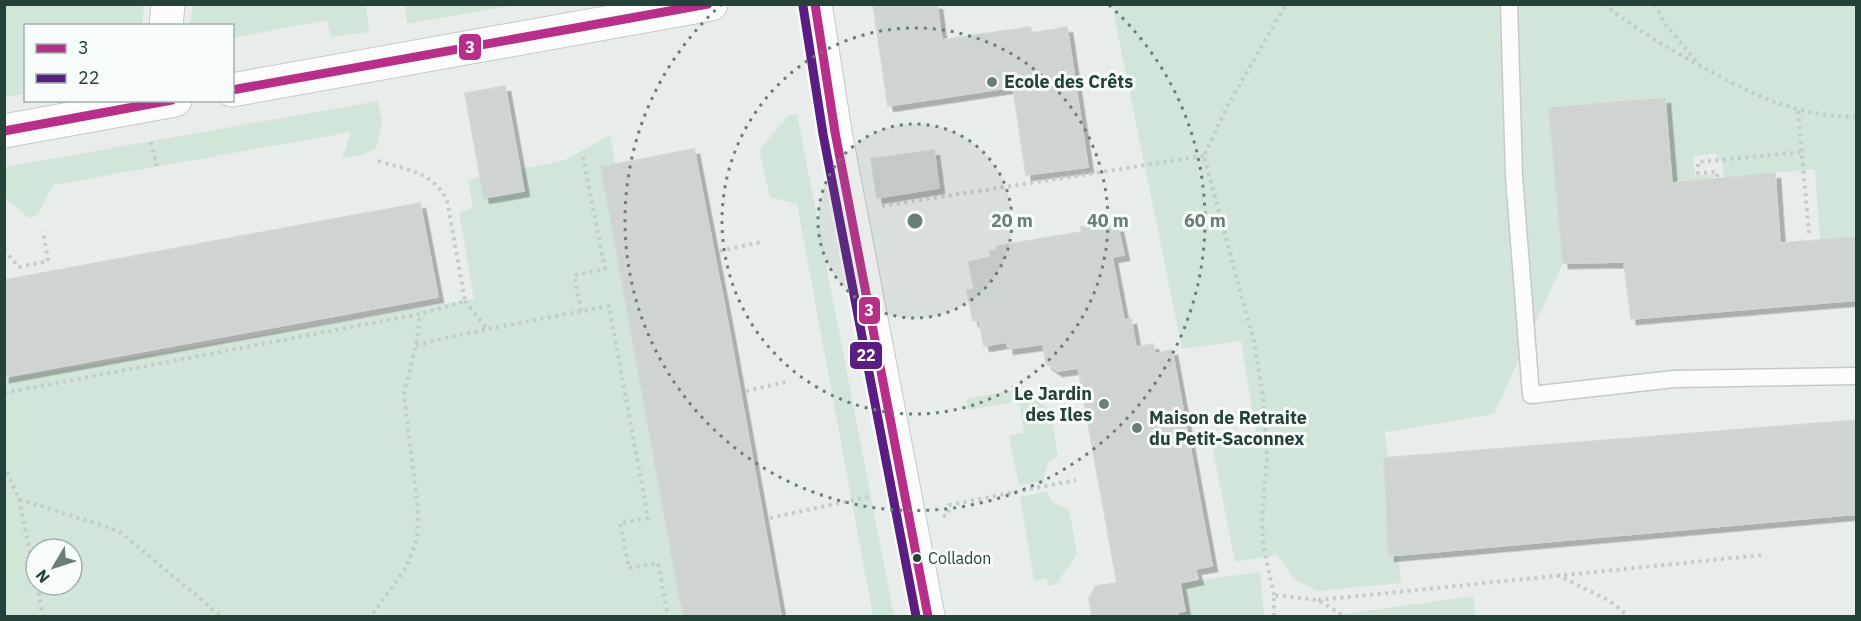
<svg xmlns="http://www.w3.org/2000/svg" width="1861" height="621" viewBox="0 0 1861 621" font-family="'IBM Plex Sans',sans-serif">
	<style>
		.green { fill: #d1e6d8; fill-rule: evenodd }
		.building { fill: #cfd4d2; stroke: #d1d6d4; stroke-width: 1.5; filter: url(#shadow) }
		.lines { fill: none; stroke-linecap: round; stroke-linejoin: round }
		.lane-casing { stroke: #c5cac8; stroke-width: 19 }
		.street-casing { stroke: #c5cac8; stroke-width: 35 }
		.path { stroke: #c3ccca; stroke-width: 4; stroke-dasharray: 3 4.5; stroke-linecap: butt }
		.lane { stroke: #fcfcfc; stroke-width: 16 }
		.street { stroke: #fcfcfc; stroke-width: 33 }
		.bus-1-casing { stroke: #f7fbf9; stroke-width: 14 }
		.bus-2-casing { stroke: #f7fbf9; stroke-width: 14 }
		.bus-1 { stroke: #b82f89; stroke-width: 9 }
		.bus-2 { stroke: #5a1e82; stroke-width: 9 }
		.ring { fill: none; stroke: #697e78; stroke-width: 3; stroke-dasharray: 3 6 }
		.poi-dot { fill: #697e78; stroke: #f7fbf9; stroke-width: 2 }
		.bus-dot { fill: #24423a; stroke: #f7fbf9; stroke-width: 2 }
		.labels { text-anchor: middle; stroke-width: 6; stroke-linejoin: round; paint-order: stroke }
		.bus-label { font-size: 16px; fill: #24423a; stroke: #f7fbf9; text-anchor: start }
		.poi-label { font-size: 18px; font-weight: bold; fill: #24423a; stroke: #f7fbf9; text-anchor: start }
		.centre { fill: #697e78; stroke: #f7fbf9; stroke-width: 3 }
		.ring-label { font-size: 18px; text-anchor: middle; font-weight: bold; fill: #697e78; stroke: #f7fbf9; stroke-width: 6; stroke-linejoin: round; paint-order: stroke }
		.line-badge { stroke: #f7fbf9; stroke-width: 2 }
		.badge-label { font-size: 16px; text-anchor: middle; font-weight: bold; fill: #fff }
	</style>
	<defs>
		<filter id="shadow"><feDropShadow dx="5.5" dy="5.5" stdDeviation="0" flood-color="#0004"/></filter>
	</defs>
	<rect width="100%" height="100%" fill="#e8edeb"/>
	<g class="green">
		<polygon points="366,4 369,32 331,37 327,20 233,38 232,26 190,25 193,5"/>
		<polygon points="405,4 516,4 516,5 407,24"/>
		<polygon points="4,5 5,4 144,5 142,25 26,26 25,94 5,97"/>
		<polygon points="1112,5 1856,5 1856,237 1820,240 1815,169 1723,178 1723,164 1715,153 1693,157 1695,175 1713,175 1713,179 1672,183 1665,98 1549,108 1563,263 1494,414 1385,432 1401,583 1317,591 1294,579 1277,555 1235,562 1212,445 1257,439 1241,341 1182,349"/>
		<polygon points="378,101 382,123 376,149 362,155 342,159 351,132 53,185 38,214 29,218 5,198 5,167"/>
		<polygon points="797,114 894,616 873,616 797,204 770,197 759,150 788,116"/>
		<path d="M610,135L699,616H5V379L474,299L459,212L473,208L468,180L565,160ZM36,549H72V585H36Z"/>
		<polygon points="1021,389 1050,410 1058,457 1048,463 1043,481 1019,485 1009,436 1024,433 1019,401 968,410 966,399"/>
		<path d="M1047,491C1050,503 1057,506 1069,509L1077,554L1056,584L1048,586L1047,578L1034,580L1020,497Z"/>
		<polygon points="1260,572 1264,616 1097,616 1176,605 1178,612 1184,611 1180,583"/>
		<polygon points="1473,596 1476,616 1330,616"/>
	</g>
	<g class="building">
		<polygon points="873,4 937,4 942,40 1030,27 1032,33 1067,27 1088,167 1026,175 1013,87 888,106"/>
		<polygon points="505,86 524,191 484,198 465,93"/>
		<polygon points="1665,98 1672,183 1775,173 1780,243 1857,237 1857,300 1631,319 1624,262 1563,263 1549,108"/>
		<polygon points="694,149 729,329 781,616 684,616 680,599 601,167"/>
		<polygon points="934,150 939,188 877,198 871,159"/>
		<polygon points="420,203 438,297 4,377 4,280"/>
		<polygon points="1111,222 1112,227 1118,227 1124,255 1112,257 1124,320 1131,319 1136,347 1153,344 1155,354 1172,350 1212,566 1195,569 1198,579 1180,583 1185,611 1178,612 1178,616 1092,616 1089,598 1096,586 1117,583 1078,368 1057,371 1046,363 1043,344 1008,349 1007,342 984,346 979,320 973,321 967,290 974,289 969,262 991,257 990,251 997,250 997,246 1081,232 1081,227"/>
		<polygon points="1857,420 1857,514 1389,556 1384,458"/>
	</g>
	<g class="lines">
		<defs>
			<polyline id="lane" points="1509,4 1514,176 1531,395 1674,379 1856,376"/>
			<g id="street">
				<polyline points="815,4 835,132 928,616"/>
				<polyline points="166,26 168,4"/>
				<polyline points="232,90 711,4"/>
				<polyline points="4,131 175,100"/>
			</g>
		</defs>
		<use href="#lane" class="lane-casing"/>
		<use href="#street" class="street-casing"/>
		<g class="path">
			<path d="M1604,4C1633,28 1665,46 1697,64C1749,93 1796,117 1856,117"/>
			<polyline points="1655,4 1665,24 1697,62"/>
			<polyline points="1798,111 1809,233"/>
			<polyline points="151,142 157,166"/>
			<path d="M378,161C408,170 431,171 447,200L465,301L420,314"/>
			<polyline points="1717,177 1717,172 1698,173 1698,162 1802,152"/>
			<polyline points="882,206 1204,156"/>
			<polyline points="4,250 19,267 48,261 43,231"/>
			<polyline points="720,251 761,242"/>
			<polyline points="465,301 487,329 609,306 648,518 620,523 629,568 658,563 668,616"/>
			<polyline points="581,311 574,275 605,269 583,157"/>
			<polyline points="416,345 487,329"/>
			<polyline points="746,391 786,382"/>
			<polyline points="4,393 420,314 416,345 404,394 418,511 417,539 407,566 371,616"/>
			<polyline points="4,465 19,499 119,531 221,616"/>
			<polyline points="19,499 36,582"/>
			<polyline points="943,516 948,515 949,505 1076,480"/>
			<polyline points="770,518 872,496"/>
			<polyline points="1557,575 1608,600 1629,616"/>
			<polyline points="37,585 43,616"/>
			<polyline points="1274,595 1263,545 1262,516 1267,459 1263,397 1254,342 1204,156 1227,107 1286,4"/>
			<polyline points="1318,600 1762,555"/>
			<polyline points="1274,616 1274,595 1318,600 1344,616"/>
		</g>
		<use href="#lane" class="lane"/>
		<use href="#street" class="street"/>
		<defs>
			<g id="bus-1">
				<polyline points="815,4 835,132 928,616"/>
				<polyline points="232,90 708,4"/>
				<polyline points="4,131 172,100"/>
			</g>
			<polyline id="bus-2" points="803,6 823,134 916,616"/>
		</defs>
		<use href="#bus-1" class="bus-1-casing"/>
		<use href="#bus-2" class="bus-2-casing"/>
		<use href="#bus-1" class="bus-1"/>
		<use href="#bus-2" class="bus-2"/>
	</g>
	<circle cx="915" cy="221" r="97" fill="#697e78" fill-opacity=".12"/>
	<g class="ring">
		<circle cx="915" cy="221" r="97"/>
		<circle cx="915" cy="221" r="193"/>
		<path d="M1109 5A290 290 0 1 1 721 5"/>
	</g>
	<g class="poi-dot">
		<circle cx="992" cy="82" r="6"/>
		<circle cx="1104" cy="404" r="6"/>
		<circle cx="1137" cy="428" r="6"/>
	</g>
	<circle class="bus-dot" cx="917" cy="558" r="5"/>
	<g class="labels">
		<g class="bus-label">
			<text x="928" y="564">Colladon</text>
		</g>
		<g class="poi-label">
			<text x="1004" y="88">Ecole des Crêts</text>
			<text x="1092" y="400" text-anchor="end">Le Jardin<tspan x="1092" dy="21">des Iles</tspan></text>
			<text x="1149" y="424">Maison de Retraite<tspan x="1149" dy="21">du Petit-Saconnex</tspan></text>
		</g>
	</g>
	<circle cx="915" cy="221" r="9" class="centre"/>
	<g class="ring-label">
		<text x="1012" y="227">20 m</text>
		<text x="1108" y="227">40 m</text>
		<text x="1205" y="227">60 m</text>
	</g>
	<g class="line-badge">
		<rect x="458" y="33" width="24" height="28" rx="6" fill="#b82f89"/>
		<rect x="858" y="296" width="23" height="29" rx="6" fill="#b82f89"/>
		<rect x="849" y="341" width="34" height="29" rx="6" fill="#5a1e82"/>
	</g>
	<g class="badge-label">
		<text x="470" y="53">3</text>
		<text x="869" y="316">3</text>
		<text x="866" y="361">22</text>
	</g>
	<rect width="1861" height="621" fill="none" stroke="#24423a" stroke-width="12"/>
	<rect x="24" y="24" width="210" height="78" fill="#f7fbf9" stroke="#a3b1ad" stroke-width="1.5"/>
	<rect x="36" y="44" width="30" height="9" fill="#b82f89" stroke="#a3b1ad" stroke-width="1.5"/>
	<text x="78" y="54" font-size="18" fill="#24423a">3</text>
	<rect x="36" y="74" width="30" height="9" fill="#5a1e82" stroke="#a3b1ad" stroke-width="1.5"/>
	<text x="78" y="84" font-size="18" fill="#24423a">22</text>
	<g transform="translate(54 567) rotate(231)"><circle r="28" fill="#f7fbf9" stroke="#a3b1ad" stroke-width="1.5"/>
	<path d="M0-4.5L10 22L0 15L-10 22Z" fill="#697e78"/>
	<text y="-9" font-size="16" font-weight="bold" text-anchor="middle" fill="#24423a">N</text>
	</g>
</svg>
